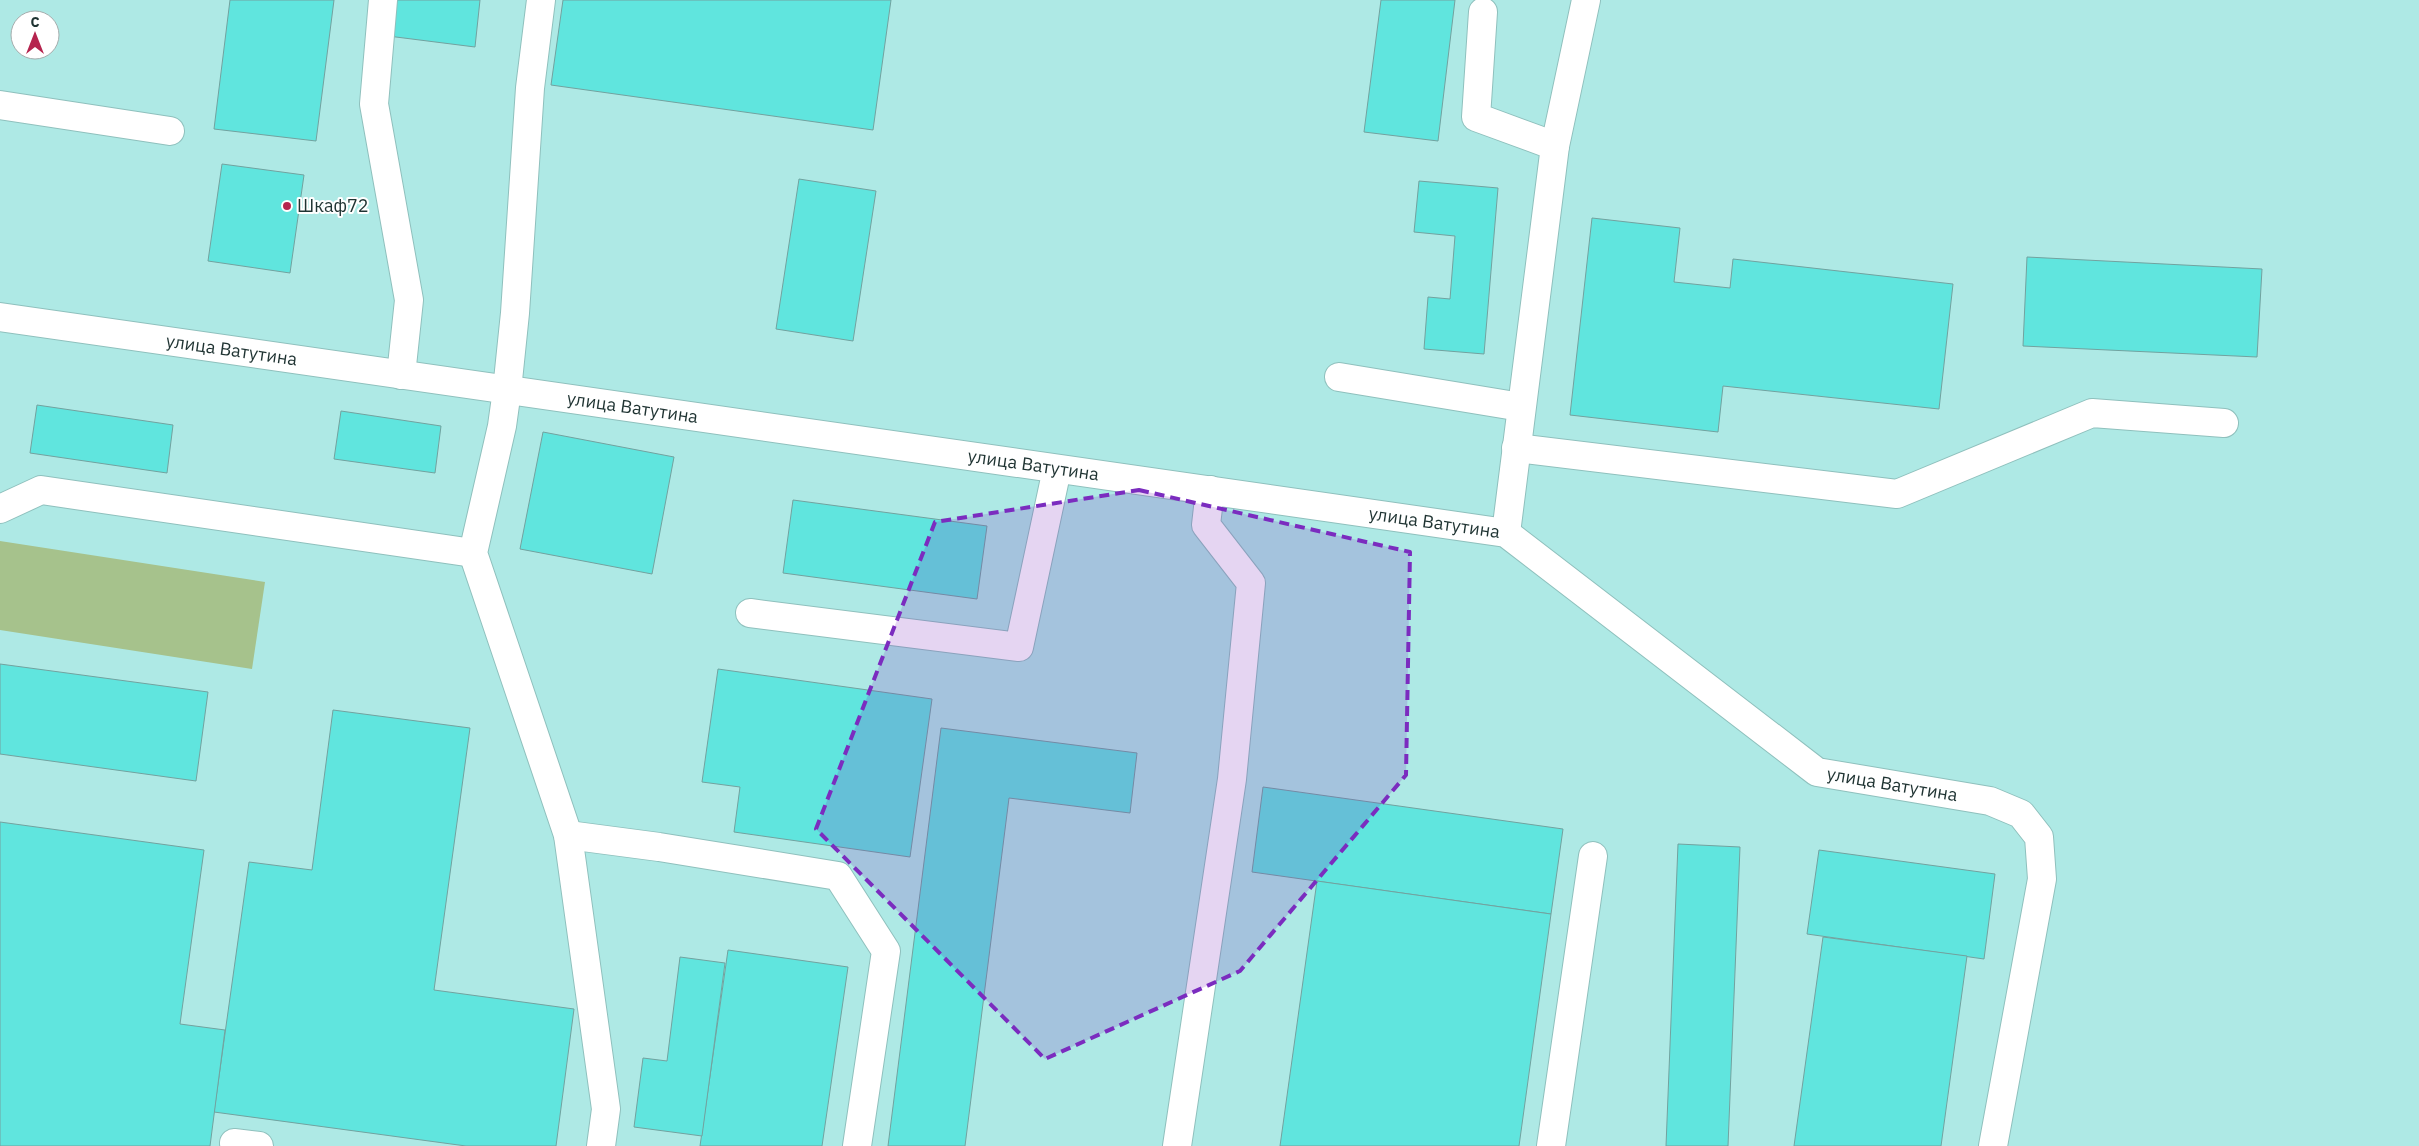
<svg xmlns="http://www.w3.org/2000/svg" width="2419" height="1146" viewBox="0 0 2419 1146" font-family="'IBM Plex Sans',sans-serif">
	<style>
		.built { fill: #aee9e5; fill-rule: evenodd }
		.green { fill: #a6c28c }
		.building { fill: #60e5de; stroke: #72a29f }
		.lines { fill: none; stroke-linecap: round; stroke-linejoin: round }
		.minor-casing { stroke: #8fc0bd; stroke-width: 30 }
		.minor { stroke: #fff; stroke-width: 28 }
		.marked { fill: #7b2cbf; fill-opacity: 0.2; stroke: #7b2cbf; stroke-width: 4; stroke-dasharray: 10 6; stroke-linejoin: round }
		.poi-dot { fill: #b5244e; stroke: #fff; stroke-width: 2 }
		.labels { text-anchor: middle; stroke-width: 4; stroke-linejoin: round; paint-order: stroke }
		.poi-label { font-size: 18px; fill: #1f3332; stroke: #fff; text-anchor: start }
		.street-label { font-size: 18px; fill: #1f3332; stroke: #fff }
	</style>
	<rect width="100%" height="100%" fill="#c3f6f2"/>
	<path class="built" d="M0,0H2419V1146H0ZM20,20H50V50H20Z"/>
	<polygon class="green" points="0,541 265,582 252,669 0,630"/>
	<g class="building">
		<polygon points="230,0 334,0 316,141 214,129"/>
		<polygon points="393,0 480,0 475,47 388,36"/>
		<polygon points="563,0 891,0 873,130 551,85"/>
		<polygon points="1381,0 1455,0 1438,141 1364,132"/>
		<polygon points="222,164 304,175 290,273 208,261"/>
		<polygon points="799,179 876,191 853,341 776,329"/>
		<polygon points="1419,181 1498,188 1484,354 1424,349 1428,297 1450,299 1455,236 1414,232"/>
		<polygon points="1592,218 1680,228 1674,282 1730,288 1733,259 1953,284 1939,409 1723,386 1718,432 1570,415"/>
		<polygon points="2027,257 2262,269 2257,357 2023,346"/>
		<polygon points="37,405 173,425 167,473 30,453"/>
		<polygon points="341,411 441,426 435,473 334,459"/>
		<polygon points="543,432 674,457 652,574 520,549"/>
		<polygon points="793,500 987,526 977,599 783,573"/>
		<polygon points="0,664 208,692 196,781 0,754"/>
		<polygon points="718,669 932,699 910,857 734,832 740,787 702,782"/>
		<polygon points="333,710 470,728 434,990 574,1009 556,1146 466,1146 214,1112 249,862 312,870"/>
		<polygon points="941,728 1137,753 1130,813 1009,798 965,1146 888,1146"/>
		<polygon points="1263,787 1563,829 1551,914 1252,872"/>
		<polygon points="0,822 204,850 180,1024 225,1030 210,1146 0,1146"/>
		<polygon points="1678,844 1740,847 1728,1146 1666,1146"/>
		<polygon points="1819,850 1995,874 1984,959 1807,934"/>
		<polygon points="1317,881 1551,914 1519,1146 1280,1146"/>
		<polygon points="1823,937 1967,956 1941,1146 1794,1146"/>
		<polygon points="728,950 848,967 822,1146 700,1146"/>
		<polygon points="680,957 725,963 702,1136 634,1127 643,1058 667,1061"/>
	</g>
	<g class="lines">
		<defs>
			<g id="minor">
				<polyline points="383,0 374,104 409,300 401,375"/>
				<polyline points="541,0 530,88 515,313 507,390 502,426 473,553 568,835 606,1109 601,1146"/>
				<polyline points="1483,12 1476,117 1555,146 1506,533"/>
				<polyline points="0,105 170,131"/>
				<polyline points="1555,146 1586,0"/>
				<path id="s1" d="M0,317L1506,533L1817,772L1990,801L2021,814L2039,837L2042,879L1993,1146"/>
				<polyline points="1339,377 1521,407"/>
				<polyline points="1516,448 1897,494 2092,413 2224,423"/>
				<polyline points="0,509 41,490 473,553"/>
				<polyline points="750,613 1019,647 1057,469"/>
				<polyline points="568,835 659,847 838,876 886,951 857,1146"/>
				<polyline points="234,1143 259,1146"/>
				<polyline points="1177,1146 1232,779 1251,583 1206,525 1210,490"/>
				<polyline points="1551,1146 1593,856"/>
			</g>
		</defs>
		<use href="#minor" class="minor-casing"/>
		<use href="#minor" class="minor"/>
	</g>
	<path class="marked" d="M1139,490L1410,552L1406,775L1240,971L1045,1059L816,829L935,522Z"/>
	<circle class="poi-dot" cx="287" cy="206" r="5"/>
	<g class="labels">
		<g class="poi-label">
			<text x="297" y="212">Шкаф72</text>
		</g>
		<g class="street-label">
			<text dy="6" stroke="none"><textPath href="#s1" startOffset="234">улица Ватутина</textPath></text>
			<text dy="6" stroke="none"><textPath href="#s1" startOffset="639">улица Ватутина</textPath></text>
			<text dy="6" stroke="none"><textPath href="#s1" startOffset="1044">улица Ватутина</textPath></text>
			<text dy="6" stroke="none"><textPath href="#s1" startOffset="1449">улица Ватутина</textPath></text>
			<text dy="6" stroke="none"><textPath href="#s1" startOffset="1990">улица Ватутина</textPath></text>
		</g>
	</g>
	<g transform="translate(35 35)"><circle r="24" fill="#ffffff" stroke="#a5adad"/>
	<path d="M0-4L9 19L0 12L-9 19Z" fill="#b5244e"/>
	<text y="-8" font-size="14" font-weight="bold" text-anchor="middle" fill="#1f3332">С</text>
	</g>
</svg>
